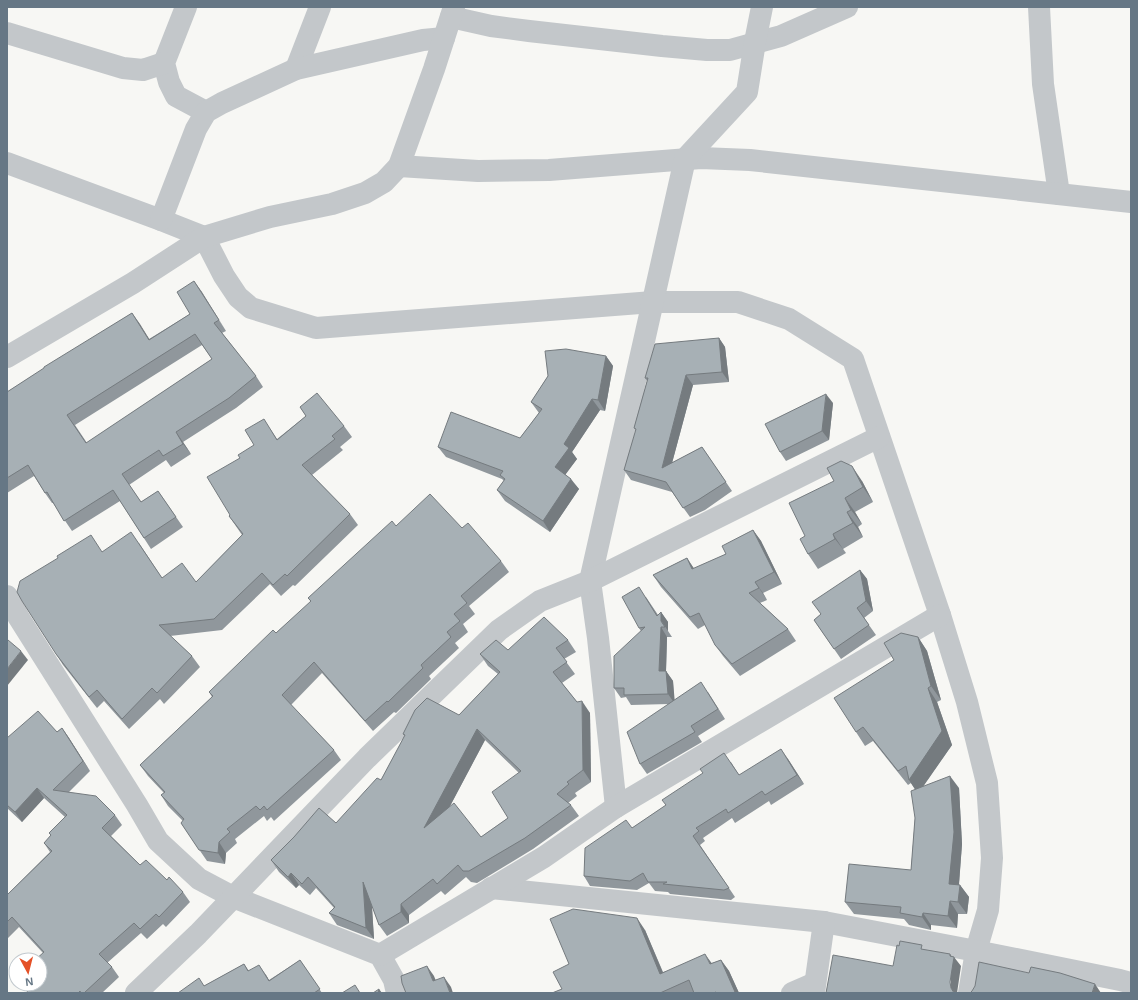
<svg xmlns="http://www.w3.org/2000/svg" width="1138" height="1000" viewBox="0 0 1138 1000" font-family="Arial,sans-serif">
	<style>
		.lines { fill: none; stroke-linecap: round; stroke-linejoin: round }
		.minor { stroke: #c3c7ca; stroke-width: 22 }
		.wall { fill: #90979c; fill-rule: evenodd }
		.shaded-wall { fill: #757b7f }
		.building { fill: #a7b0b5; stroke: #757b7f; fill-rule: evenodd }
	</style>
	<rect width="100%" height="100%" fill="#f7f7f4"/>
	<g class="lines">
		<g class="minor">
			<polyline points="186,7 164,63 169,82 176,96 206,112"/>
			<polyline points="1039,7 1043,84 1059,194"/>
			<polyline points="451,17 491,26 529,31 662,46 707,50 730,50 781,36 847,7"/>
			<polyline points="7,33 123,68 143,70 164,63"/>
			<polyline points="296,69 320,7"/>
			<polyline points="7,163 161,220 204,237 224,276 238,297 251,308 316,328 653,302 738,302 789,319 853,359 940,615 967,702 987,783 992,858 988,910 976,951 969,993"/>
			<polyline points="399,166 478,171 549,170 701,158 750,160 1131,202"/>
			<polyline points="161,220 196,129 206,112 222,103 296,69 423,40 444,38"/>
			<polyline points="7,357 133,283 204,237 270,217 332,204 365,193 384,182 399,166 434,69 454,7"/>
			<polyline points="7,596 19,618 137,805 158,841 199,879 233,897 380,955 394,980 397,993"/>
			<polyline points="616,807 598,638 590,581 685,159 747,92 755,42 762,7"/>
			<polyline points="491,888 824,922 976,951 1120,980 1131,983"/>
			<polyline points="380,955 544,857 616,807 940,615"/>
			<polyline points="136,993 198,934 367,758 499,630 540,601 590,581 879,437"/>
			<polyline points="792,993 815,983"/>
			<polyline points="814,993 824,922"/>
		</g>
	</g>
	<g class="wall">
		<path d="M194,281L226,331L222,333L256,376L263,387L236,408L183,442L191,454L171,467L166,460L129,485L141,502L158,491L183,527L151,549L120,501L72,531L53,503H52L45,493L34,476L7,493V392L132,313L149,339L190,314ZM202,345L212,359L87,443L75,425Z"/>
		<polygon points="719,338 725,347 729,382 693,385 672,463 702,447 732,491 705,510 690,517 672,492 631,480 624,470 636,430 634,428 647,381 645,378"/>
		<polygon points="606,356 613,366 605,411 600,410 572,452 577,459 565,474 579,489 550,532 505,501 497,490 504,481 502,479 446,457 438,447 520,438 539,413 531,402 548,376"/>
		<polygon points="833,403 829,440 786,461 780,452"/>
		<polygon points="300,407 344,426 352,437 340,447 343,450 312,475 350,514 358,525 295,586 293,585 281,596 270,584 222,630 170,636 192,656 200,667 164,704 160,699 129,729 104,701 97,708 63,665 56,654 103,552 139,543 162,578 196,582 242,535 229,516 230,515 240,458 271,430 277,439 306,416"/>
		<polygon points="862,481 873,502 855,512 862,524 858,527 863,537 843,549 846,553 818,569 808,554 805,536"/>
		<polygon points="396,526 462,528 501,561 509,572 469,606 475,614 463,624 468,632 455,643 459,648 429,676 431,679 396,713 394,712 373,731 322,673 291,705 334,750 341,760 274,821 271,817 267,821 264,816 235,839 237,843 226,853 225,864 207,861 181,823 183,821 168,806 161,795 164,793 148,776 140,765 212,697 209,692 276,633 311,602 308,598"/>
		<polygon points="753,530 761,541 782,584 763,593 767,600 760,603 788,629 796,641 740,676 723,656 715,645 705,625 698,629 661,587 653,575 687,558 694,569 726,554"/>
		<polygon points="860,570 867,579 873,611 864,618 876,635 841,659 814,620 821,614"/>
		<polygon points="646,597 658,615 661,612 668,622 668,631 672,637 667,637 666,671 673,681 674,700 708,692 725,719 698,736 702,742 647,774 640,764 669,704 631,705 626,697 621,698 614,688 641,631 639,628"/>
		<polygon points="918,637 927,651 941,700 937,702 952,745 923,786 959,788 962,844 959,885 960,885 969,897 967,914 958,914 957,928 931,925 931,930 909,925 904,919 854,914 845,902 911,870 915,818 915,789 911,783 908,785 873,741 865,746 856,732 894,660"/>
		<path d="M568,640L576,652L564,659L575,674L562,683L577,702L590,713L591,782L575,793L577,796L568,803L571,805L579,816L533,849L477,883L471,882L466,877L445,895L441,891L409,915V923L387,936L379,925L372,905L374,939L337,925L329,913L334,908L316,888L310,895L299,885L296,888L279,872L271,860L336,823L381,780L405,736L403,734L459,715L498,674L488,666L480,654L508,650ZM485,740L519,773L508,818L481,837L449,808Z"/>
		<polygon points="62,728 69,738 90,771 69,792 115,815 122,825 111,836 140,865 167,880 183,892 190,902 166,927 163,924 147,939 141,933 107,963 112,967 119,977 102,993 26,993 27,991 21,984 40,984 43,953 19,927 7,939 7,895 50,852 44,843 51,836 49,833 65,817 44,798 22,822 7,808 7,738 57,732"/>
		<polygon points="788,759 804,784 771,805 769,801 735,823 732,818 703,838 705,841 700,845 735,897 731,900 670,894 668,892 655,891 649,883 637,890 590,886 584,876 632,828 731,762 739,775"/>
		<polygon points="645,930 663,972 712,963 721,960 729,971 739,993 552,993 562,989"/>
		<polygon points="300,960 322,993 178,993 204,986 244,964 249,971 266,975 269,980"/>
	</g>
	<g class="shaded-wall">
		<polygon points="194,281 202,292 226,331 219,320"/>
		<polygon points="132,313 140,324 156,350 149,340"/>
		<polygon points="719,338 725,347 729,382 722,372"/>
		<polygon points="606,356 613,366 605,411 598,400"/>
		<polygon points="686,375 693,385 668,478 662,468"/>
		<polygon points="826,394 833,403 829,440 822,431"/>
		<polygon points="592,399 600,410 572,452 577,459 563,478 555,467 564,444"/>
		<polygon points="176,432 183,442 191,454 183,444"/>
		<polygon points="852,466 862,481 873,502 863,487"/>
		<polygon points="571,479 579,489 550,532 543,521"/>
		<polygon points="845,498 855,512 862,524 851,510"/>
		<polygon points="847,512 858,527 863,537 853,523"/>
		<polygon points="753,530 761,541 782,584 774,572"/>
		<polygon points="833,534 843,549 846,553 835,539"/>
		<polygon points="687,558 695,570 692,569"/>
		<polygon points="860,570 867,579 873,611 866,601"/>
		<polygon points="755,582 763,593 767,600"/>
		<polygon points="639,587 661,620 661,612 668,622 668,631 672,637"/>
		<polygon points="661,627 667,637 666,671 673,681 675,704 668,694 659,671"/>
		<polygon points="918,637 927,651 941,700 931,686"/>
		<polygon points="21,651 28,660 7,686 7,669"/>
		<polygon points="928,688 937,702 952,745 918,794 909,780"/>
		<polygon points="582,701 590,713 591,782 583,770"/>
		<polygon points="62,728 69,738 90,771 83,761"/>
		<polygon points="477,729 485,740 432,840 424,828"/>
		<polygon points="781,749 788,759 804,784 797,775"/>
		<polygon points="950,776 959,788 962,844 958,896 949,884"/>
		<polygon points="37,788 44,798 22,822 15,812"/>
		<polygon points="219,842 226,853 225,864 218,853"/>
		<polygon points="291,873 299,885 296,888 288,877"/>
		<polygon points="363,882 371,894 374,939 366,928"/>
		<polygon points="960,885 969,897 967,914 958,902"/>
		<polygon points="950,901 958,914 957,928 948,916"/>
		<polygon points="401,904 409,915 409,923 401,912"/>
		<polygon points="923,913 931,925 931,930 922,917"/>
		<polygon points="637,918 645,930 668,985 660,974"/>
		<polygon points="705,954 713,965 710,964"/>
		<polygon points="950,954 954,960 954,957 961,966 957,993 954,993 951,988"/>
		<polygon points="721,960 729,971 739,993 736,993 735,992"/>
		<polygon points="259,965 266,975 275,991 269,981"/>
		<polygon points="427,966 434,976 440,991 433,981"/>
		<polygon points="444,977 451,987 453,993 450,993"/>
		<polygon points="1095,984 1101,993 1092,993"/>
		<polygon points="379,989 382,993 378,993"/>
	</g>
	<g class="building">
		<path d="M194,281L219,320L214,323L256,376L229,398L176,432L183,444L163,456L159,450L122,474L141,502L158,491L176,517L144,538L113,490L64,521L47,492L45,493L28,465L7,478V392L44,368V367L132,313L149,340L190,314L177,292ZM195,334L212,359L86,443L67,415Z"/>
		<polygon points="719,338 722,372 686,375 662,468 702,447 726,482 698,500 683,508 666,482 624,470 636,429 634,428 648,378 645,378 655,344"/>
		<polygon points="566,349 606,356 598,400 592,399 564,444 569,448 555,467 571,479 543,521 497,490 505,479 500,475 503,471 438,447 451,412 520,438 542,409 531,402 548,376 545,351"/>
		<polygon points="317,393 344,426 332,436 335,439 302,465 350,514 287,576 285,574 273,585 262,573 214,619 159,625 192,656 157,693 152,688 122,719 97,690 89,697 56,654 22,601 17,592 20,581 58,558 57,556 91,535 102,552 131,532 162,578 182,563 196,582 243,534 229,516 230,515 207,477 240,458 238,455 254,445 245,430 264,419 277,440 306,416 300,407"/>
		<polygon points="826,394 822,431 780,452 765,424"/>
		<polygon points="841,461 852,466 863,487 845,498 851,510 847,512 853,523 833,534 835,539 808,554 800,539 805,536 789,503 834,481 827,468"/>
		<polygon points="430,494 462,528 468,523 501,561 461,596 467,603 454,614 460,621 447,632 451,637 421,665 423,668 388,702 387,701 365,721 314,662 282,695 334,750 267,810 264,806 260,810 256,806 227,829 230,832 219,842 218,853 199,850 181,823 184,819 161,795 165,792 140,765 213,696 209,692 273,630 276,633 311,601 308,598 392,521 396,526"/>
		<polygon points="753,530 774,572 755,582 759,588 749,593 788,629 732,664 715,645 699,613 690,617 653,575 687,558 692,569 726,554 722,546"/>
		<polygon points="860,570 866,601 857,608 869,625 834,649 814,620 821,614 812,602"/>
		<polygon points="639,587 657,616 661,612 661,621 665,627 661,627 659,671 666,671 668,694 624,695 624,688 614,688 614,656 645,627 639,628 622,597"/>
		<path d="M544,617L568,640L556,648L567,662L553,672L577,702L582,701L583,770L567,782L569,784L557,794L571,805L525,838L469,871H463L458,865L437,884L433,879L401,904V912L379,925L363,882L366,928L329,913L335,907L308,877L302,884L291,873L288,877L271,860L294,837L319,808L336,823L377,778L381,780L405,735L403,734L415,710L427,698L459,715L500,672L480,654L496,640L508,650ZM477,729L521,771L492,792L508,818L481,837L454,803L424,828Z"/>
		<polygon points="901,633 918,637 931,686 928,688 942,731 909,780 906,766 898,771 863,727 856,732 834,698 894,660 884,643"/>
		<polygon points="8,640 21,651 7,669 7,641"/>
		<polygon points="701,682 718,709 691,726 695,732 640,764 627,732"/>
		<polygon points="38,711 57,732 62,728 83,761 53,790 96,796 115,815 102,828 140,865 146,860 167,880 169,877 183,892 159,917 156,914 140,929 134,923 99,954 112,967 84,993 81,993 80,991 78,993 26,993 29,990 23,984 40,984 40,960 35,960 44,952 12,917 7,922 7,895 52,851 44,843 51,835 49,833 67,815 37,788 15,812 7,805 7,738"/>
		<polygon points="781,749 797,775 765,795 762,791 728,813 726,809 696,828 699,831 693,836 729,888 724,890 663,884 667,882 648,882 643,873 630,881 584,876 585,848 626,820 632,828 666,805 662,800 703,773 700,769 724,753 739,775"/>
		<polygon points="950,776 954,832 949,884 960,885 958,902 950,901 948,916 923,913 922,917 900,913 901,907 845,902 849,864 911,870 915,818 911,791"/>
		<polygon points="573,909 637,918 660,974 705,954 710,964 721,960 735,992 732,993 717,993 716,992 713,993 694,993 689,980 660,993 552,993 562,989 553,972 569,964 550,919"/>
		<polygon points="900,941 922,945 921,949 950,954 950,956 954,957 950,982 951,988 954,993 826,993 833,955 893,966 897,945 899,946"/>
		<polygon points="300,960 320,989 314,993 178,993 199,978 204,986 244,964 248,971 259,965 269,981"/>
		<polygon points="979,962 1029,973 1031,967 1060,973 1095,984 1092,993 970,993 972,991 975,986"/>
		<polygon points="427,966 433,981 444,977 450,993 406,993 402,983 401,976"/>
		<polygon points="355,985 360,993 342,993"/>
		<polygon points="379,989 378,993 373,993"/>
	</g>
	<rect width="1138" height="1000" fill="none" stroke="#667785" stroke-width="16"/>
	<g transform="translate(28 972) rotate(173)"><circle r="19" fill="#ffffff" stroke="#c2c9ce"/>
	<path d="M0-3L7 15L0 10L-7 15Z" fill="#e45127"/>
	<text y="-6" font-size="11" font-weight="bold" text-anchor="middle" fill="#667785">N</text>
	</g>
</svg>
